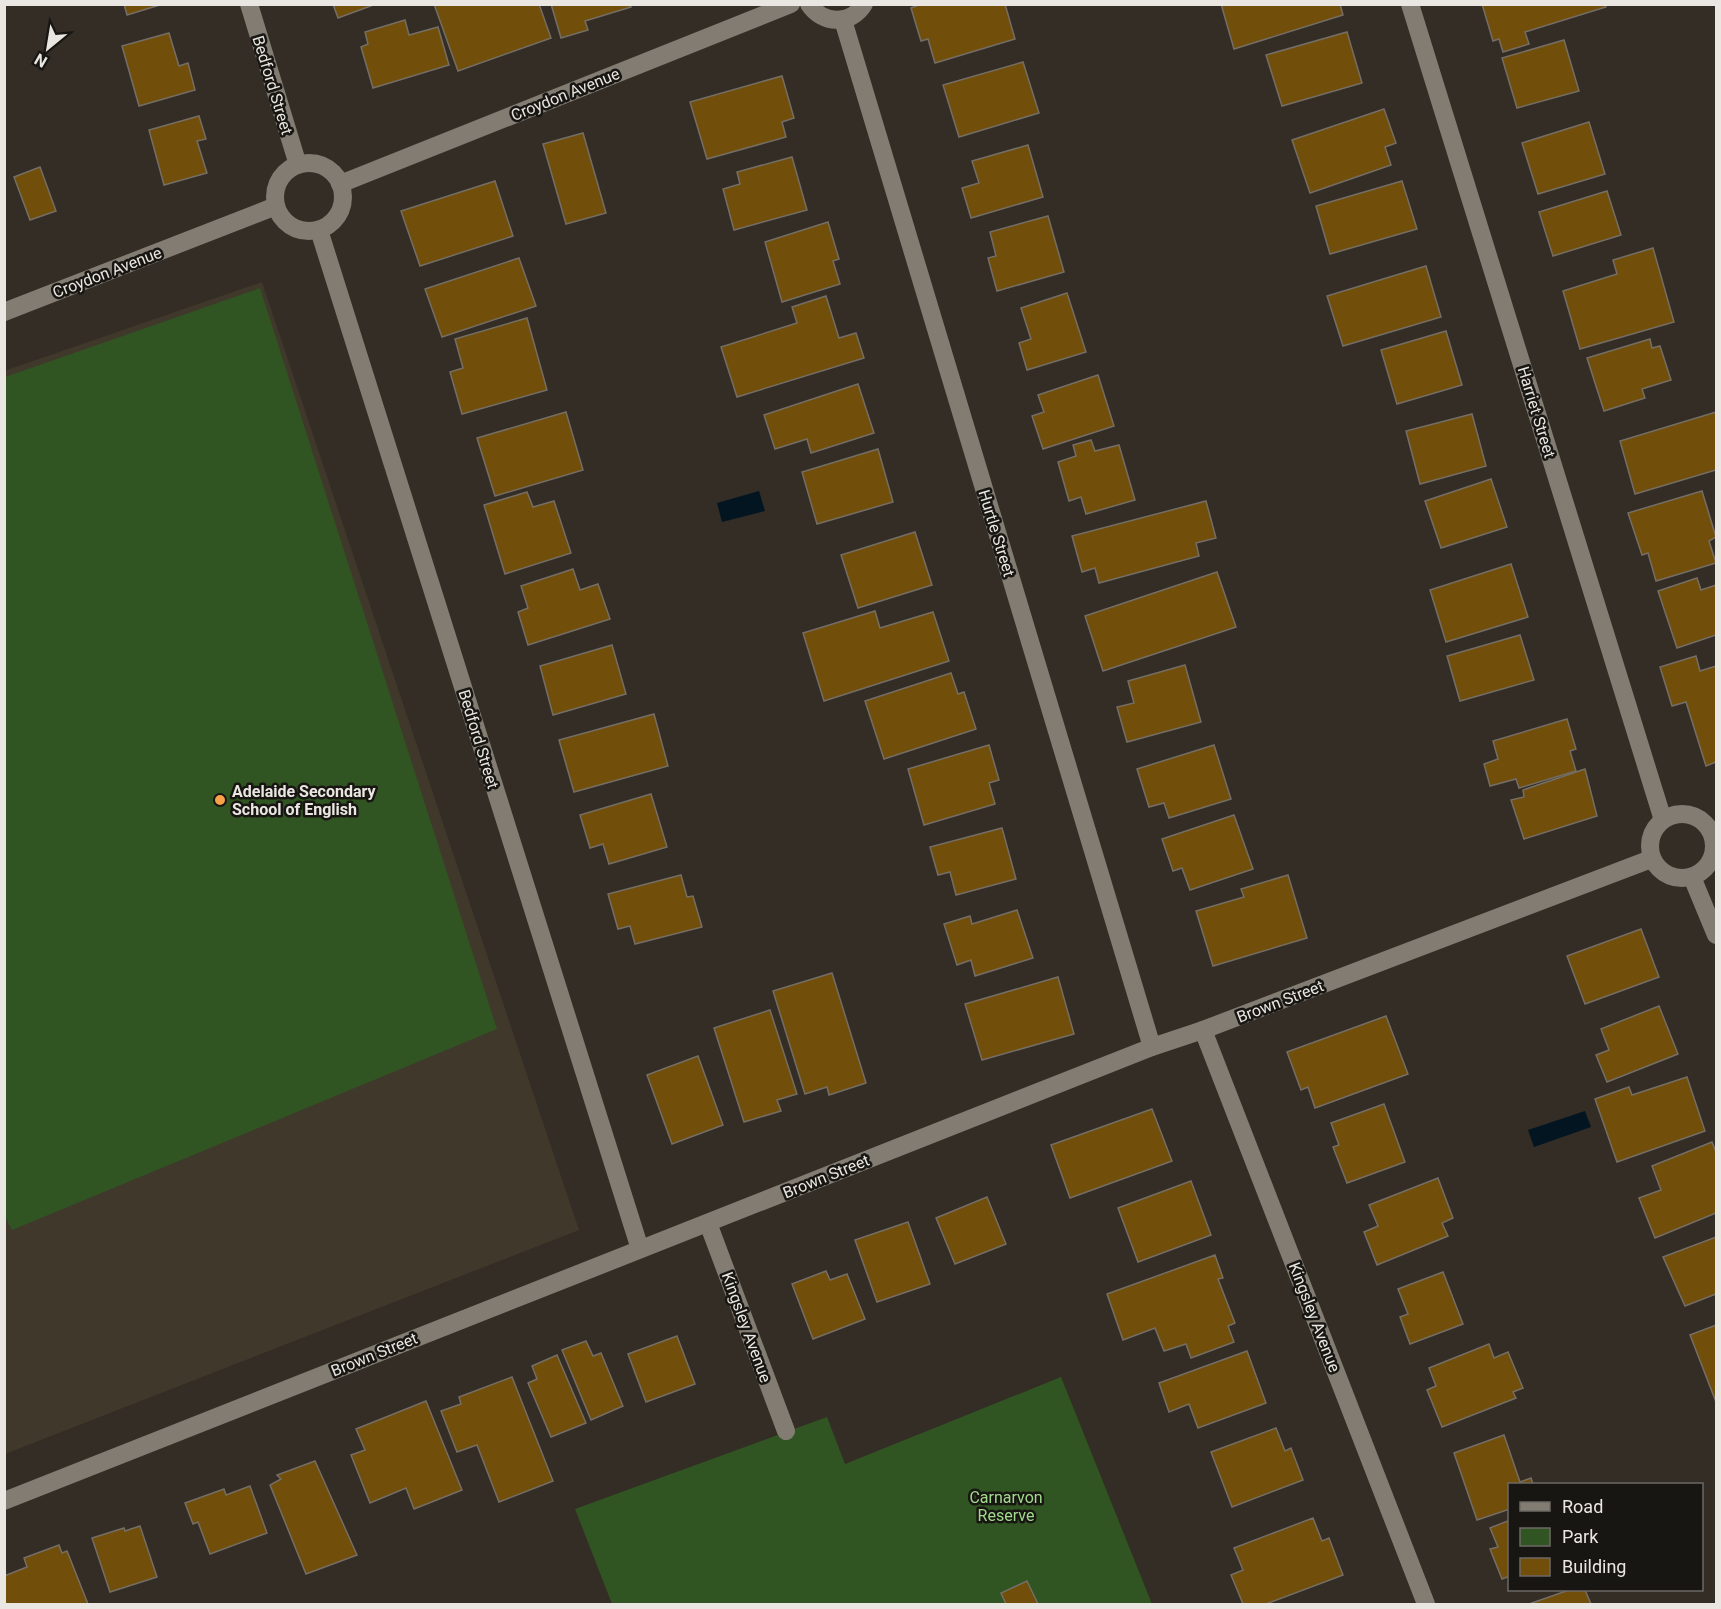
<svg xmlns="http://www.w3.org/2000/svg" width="1721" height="1609" viewBox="0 0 1721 1609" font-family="Roboto,sans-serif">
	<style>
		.built { fill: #40382b }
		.green { fill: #315423 }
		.water { fill: #041522 }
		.building { fill: #724e0b; stroke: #746e65; stroke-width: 1.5 }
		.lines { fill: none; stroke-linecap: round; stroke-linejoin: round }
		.street { stroke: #827c73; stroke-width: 18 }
		.poi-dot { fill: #f7a149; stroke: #181612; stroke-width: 2 }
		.labels { text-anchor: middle; stroke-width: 5; stroke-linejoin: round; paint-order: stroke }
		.street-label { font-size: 16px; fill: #eae7e2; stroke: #181612 }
		.poi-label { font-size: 16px; font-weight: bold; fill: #eae7e2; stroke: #181612; text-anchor: start }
		.park-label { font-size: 16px; fill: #a1da8c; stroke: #181612 }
	</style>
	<rect width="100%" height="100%" fill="#332d25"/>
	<polygon class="built" points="262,282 579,1230 5,1454 4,371"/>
	<g class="green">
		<polygon points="260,288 497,1029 12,1230 4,1215 5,377"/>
		<polygon points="1061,1377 1152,1604 612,1604 575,1509 827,1417 845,1464"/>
	</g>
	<g class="water">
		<polygon points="759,491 765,511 722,522 717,503"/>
		<polygon points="1585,1111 1591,1127 1534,1147 1528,1130"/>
	</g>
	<g class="building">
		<polygon points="124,4 163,4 127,15"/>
		<polygon points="333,4 376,4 338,18"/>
		<polygon points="434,4 539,4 551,38 458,71"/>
		<polygon points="551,4 630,4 631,7 585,21 588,30 561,38"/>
		<polygon points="921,4 1005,4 1015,39 935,63 928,39 921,41 911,8"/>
		<polygon points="1221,4 1340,4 1343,15 1234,49"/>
		<polygon points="1482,4 1606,4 1606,7 1525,32 1529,44 1503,52 1499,39 1493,41"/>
		<polygon points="405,20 409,35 438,27 449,65 373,88 361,47 368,44 365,32"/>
		<polygon points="1347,32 1362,83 1282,106 1266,55"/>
		<polygon points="169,33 179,66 188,63 195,90 139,106 122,46"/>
		<polygon points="1564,40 1579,91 1517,108 1502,58"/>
		<polygon points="1023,62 1039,113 959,137 943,85"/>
		<polygon points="782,76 794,118 782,122 786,137 707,159 690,102"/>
		<polygon points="1384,109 1396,143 1385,147 1391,165 1310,193 1292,140"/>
		<polygon points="199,116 206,139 197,141 207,173 164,185 149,130"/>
		<polygon points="1589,122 1605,174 1538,194 1522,143"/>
		<polygon points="583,133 606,213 566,224 543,144"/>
		<polygon points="1028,145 1043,197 971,218 962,188 979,183 972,161"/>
		<polygon points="792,157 807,210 734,230 723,189 740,184 737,172"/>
		<polygon points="40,167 56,211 30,220 14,177"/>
		<polygon points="495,181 513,236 420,266 401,211"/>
		<polygon points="1402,181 1417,229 1330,254 1316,206"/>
		<polygon points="1607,191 1621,235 1553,256 1539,212"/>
		<polygon points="1048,216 1064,272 997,291 988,258 996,256 990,232"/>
		<polygon points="828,222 839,259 833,261 840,284 782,302 765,242"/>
		<polygon points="1653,248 1674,322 1580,349 1563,291 1617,274 1613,260"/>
		<polygon points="519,258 536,306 442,337 425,289"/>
		<polygon points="1426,266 1441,317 1343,346 1327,296"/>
		<polygon points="1067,293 1086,352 1027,370 1019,343 1031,339 1021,308"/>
		<polygon points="826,296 839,338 856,333 864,358 737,397 721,347 797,323 792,307"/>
		<polygon points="527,318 547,390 462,414 450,372 463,368 455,339"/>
		<polygon points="1446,331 1462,385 1397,404 1381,350"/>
		<polygon points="1650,339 1652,348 1660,346 1671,380 1642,389 1645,398 1604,411 1587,358"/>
		<polygon points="1098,375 1114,426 1043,449 1032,416 1044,412 1038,395"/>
		<polygon points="858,384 874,433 811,453 807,439 775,449 764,415"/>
		<polygon points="566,412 583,470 495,496 477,438"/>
		<polygon points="1716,412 1716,470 1635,494 1620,441"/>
		<polygon points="1472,414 1486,466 1420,484 1406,431"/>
		<polygon points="1091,440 1095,451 1119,445 1135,500 1086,514 1081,497 1069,501 1058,462 1076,456 1073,445"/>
		<polygon points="878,449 893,502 817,524 802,472"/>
		<polygon points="1491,479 1507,527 1441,548 1425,501"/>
		<polygon points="1702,491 1716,537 1709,541 1716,563 1656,581 1648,553 1642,555 1628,513"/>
		<polygon points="527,492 533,507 554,501 571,553 505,574 484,505"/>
		<polygon points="1206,501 1216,538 1196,543 1199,556 1099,583 1095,568 1082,572 1072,536"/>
		<polygon points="915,532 932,585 858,608 841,555"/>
		<polygon points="1511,564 1528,617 1446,642 1430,590"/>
		<polygon points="573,569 580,590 598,584 610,619 528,645 518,612 528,608 521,586"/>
		<polygon points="1217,572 1236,627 1103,671 1085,616"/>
		<polygon points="1697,578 1701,590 1716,585 1716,635 1677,648 1658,591"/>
		<polygon points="875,611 880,628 933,612 949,661 824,701 803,633"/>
		<polygon points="1520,635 1534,680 1460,701 1447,656"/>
		<polygon points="612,645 626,694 553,715 540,666"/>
		<polygon points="1696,656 1700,671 1716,666 1716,762 1706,766 1686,702 1672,706 1660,667"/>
		<polygon points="1185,665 1201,722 1127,742 1117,707 1134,703 1128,681"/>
		<polygon points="951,673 958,694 964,692 976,729 884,759 865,701"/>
		<polygon points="654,714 668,766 574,792 559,740"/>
		<polygon points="1567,719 1576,749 1570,751 1576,771 1519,788 1516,779 1490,786 1484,764 1498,759 1493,741"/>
		<polygon points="989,745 999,780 989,783 995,804 924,825 908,769"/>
		<polygon points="1214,745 1231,799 1169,818 1164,803 1149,807 1137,769"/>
		<polygon points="1585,769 1597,816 1524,839 1511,800 1524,797 1523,790"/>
		<polygon points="651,794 667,847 609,864 603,844 590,848 580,815"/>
		<polygon points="1234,815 1253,869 1190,890 1182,868 1173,871 1162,839"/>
		<polygon points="1002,828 1016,879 956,895 950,872 938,875 930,847"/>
		<polygon points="681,875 687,897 693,896 702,927 635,944 630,926 618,929 608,894"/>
		<polygon points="1288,875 1307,938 1213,966 1196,911 1244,897 1241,889"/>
		<polygon points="1017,910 1033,958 975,976 971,960 957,965 944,924 970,916 972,924"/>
		<polygon points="1641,929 1659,977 1585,1004 1567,956"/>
		<polygon points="832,973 866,1083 829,1095 827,1087 805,1094 773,991"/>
		<polygon points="1058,977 1074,1034 982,1060 965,1004"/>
		<polygon points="1659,1006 1678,1054 1607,1082 1596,1055 1609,1050 1601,1029"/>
		<polygon points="770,1010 797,1094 777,1100 781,1111 744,1122 714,1028"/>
		<polygon points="1386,1016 1408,1074 1315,1108 1308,1087 1301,1090 1287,1052"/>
		<polygon points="698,1056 723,1125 672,1144 647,1075"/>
		<polygon points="1687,1077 1705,1131 1617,1162 1595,1099 1629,1087 1632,1095"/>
		<polygon points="1384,1104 1405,1162 1347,1183 1333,1147 1339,1145 1331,1123"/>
		<polygon points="1152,1109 1172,1161 1070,1198 1051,1145"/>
		<polygon points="1712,1142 1716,1152 1716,1213 1655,1238 1639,1198 1661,1190 1652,1166"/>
		<polygon points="1438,1178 1453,1218 1442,1223 1448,1236 1377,1265 1364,1232 1378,1226 1369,1205"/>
		<polygon points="1191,1181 1211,1235 1138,1262 1118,1208"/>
		<polygon points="987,1197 1006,1244 955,1264 936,1218"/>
		<polygon points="908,1222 930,1284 877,1302 855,1240"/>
		<polygon points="1716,1237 1716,1294 1685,1306 1663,1257"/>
		<polygon points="1215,1255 1223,1278 1218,1279 1235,1323 1228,1326 1234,1342 1191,1358 1186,1344 1164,1351 1155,1328 1123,1340 1107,1294"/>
		<polygon points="826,1271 830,1280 847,1274 865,1319 813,1339 792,1284"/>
		<polygon points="1443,1272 1463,1324 1410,1344 1400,1317 1408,1314 1398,1289"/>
		<polygon points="1716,1325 1716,1402 1690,1335"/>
		<polygon points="677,1336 695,1384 646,1402 628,1354"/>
		<polygon points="586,1341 593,1356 601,1353 623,1406 591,1420 562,1350"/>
		<polygon points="1489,1344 1494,1358 1508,1352 1523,1388 1513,1392 1516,1398 1442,1427 1427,1390 1436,1386 1429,1368"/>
		<polygon points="1247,1351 1266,1403 1198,1428 1189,1404 1169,1412 1159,1383"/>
		<polygon points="557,1355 586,1423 551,1437 528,1383 537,1379 532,1366"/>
		<polygon points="512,1377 553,1481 499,1502 477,1445 457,1452 441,1411 461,1404 459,1397"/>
		<polygon points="426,1401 462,1490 414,1509 406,1488 370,1503 351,1455 365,1450 356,1429"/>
		<polygon points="1276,1428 1285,1451 1291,1448 1303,1480 1232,1507 1211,1452"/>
		<polygon points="1504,1435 1520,1482 1531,1478 1533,1484 1510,1484 1510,1509 1477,1520 1454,1453"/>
		<polygon points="315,1461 357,1555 306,1574 270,1485 281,1479 277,1475"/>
		<polygon points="250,1486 267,1533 210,1554 198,1522 193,1524 185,1503 224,1489 226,1495"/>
		<polygon points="1313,1518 1322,1541 1329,1538 1343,1575 1266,1604 1243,1604 1231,1575 1243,1570 1234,1548"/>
		<polygon points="1510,1520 1510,1576 1502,1579 1490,1549 1498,1547 1490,1528"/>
		<polygon points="140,1526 157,1577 110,1592 92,1538 124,1528 125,1531"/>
		<polygon points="59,1545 62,1553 67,1551 88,1604 4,1604 4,1576 27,1567 24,1558"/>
		<polygon points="1027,1581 1038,1604 1006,1604 1001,1593"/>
		<polygon points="1569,1590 1585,1590 1591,1604 1529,1604"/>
	</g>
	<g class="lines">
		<g class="street">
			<polyline points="249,4 298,165"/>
			<path d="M809,4C822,24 851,26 864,4"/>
			<polyline points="1410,4 1663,820"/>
			<polyline points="843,20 1152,1047"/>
			<circle cx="309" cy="197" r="34"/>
			<polyline points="340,184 791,4"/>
			<polyline points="319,230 640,1249"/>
			<polyline points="4,312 276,206"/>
			<circle cx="1682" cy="846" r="32"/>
			<polyline points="1692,877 1716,935"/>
			<polyline points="1203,1030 1426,1604"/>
			<polyline points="708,1223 786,1431"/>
			<polyline points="4,1501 1152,1047 1203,1030 1651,859"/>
		</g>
	</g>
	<circle class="poi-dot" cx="220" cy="800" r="6"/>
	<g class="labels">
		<g class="street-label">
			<text transform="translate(273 85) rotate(73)" y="6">Bedford Street</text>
			<text transform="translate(565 94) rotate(-22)" y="6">Croydon Avenue</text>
			<text transform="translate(107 272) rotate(-21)" y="6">Croydon Avenue</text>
			<text transform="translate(1537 412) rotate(73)" y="6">Harriet Street</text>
			<text transform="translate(997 533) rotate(73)" y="6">Hurtle Street</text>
			<text transform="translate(479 739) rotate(73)" y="6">Bedford Street</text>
			<text transform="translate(1280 1001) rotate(-21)" y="6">Brown Street</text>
			<text transform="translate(826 1176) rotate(-22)" y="6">Brown Street</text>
			<text transform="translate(1315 1317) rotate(69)" y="6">Kingsley Avenue</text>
			<text transform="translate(747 1327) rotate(70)" y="6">Kingsley Avenue</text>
			<text transform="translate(374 1354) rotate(-22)" y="6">Brown Street</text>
		</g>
		<g class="poi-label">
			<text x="232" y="797">Adelaide Secondary<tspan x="232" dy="18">School of English</tspan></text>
		</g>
		<g class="park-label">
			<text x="1006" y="1503">Carnarvon<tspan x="1006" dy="18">Reserve</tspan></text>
		</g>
	</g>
	<rect width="1721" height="1609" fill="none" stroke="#eae7e2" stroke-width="12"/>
	<rect x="1508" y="1483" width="195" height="108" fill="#181612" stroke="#6c6a65" stroke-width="1.5"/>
	<rect x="1520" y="1502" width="30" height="9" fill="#827c73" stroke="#6c6a65" stroke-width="1.5"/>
	<text x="1562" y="1513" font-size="18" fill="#eae7e2">Road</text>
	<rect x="1520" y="1528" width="30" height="18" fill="#315423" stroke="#6c6a65" stroke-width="1.5"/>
	<text x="1562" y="1543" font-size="18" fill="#eae7e2">Park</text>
	<rect x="1520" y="1558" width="30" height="18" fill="#724e0b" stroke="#6c6a65" stroke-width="1.5"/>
	<text x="1562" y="1573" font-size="18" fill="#eae7e2">Building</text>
	<g transform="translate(48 48) rotate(210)" stroke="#181612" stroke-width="4.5" paint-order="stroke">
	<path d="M0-4.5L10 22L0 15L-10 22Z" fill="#eae7e2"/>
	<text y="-9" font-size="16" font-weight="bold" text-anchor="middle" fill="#eae7e2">N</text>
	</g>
</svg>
